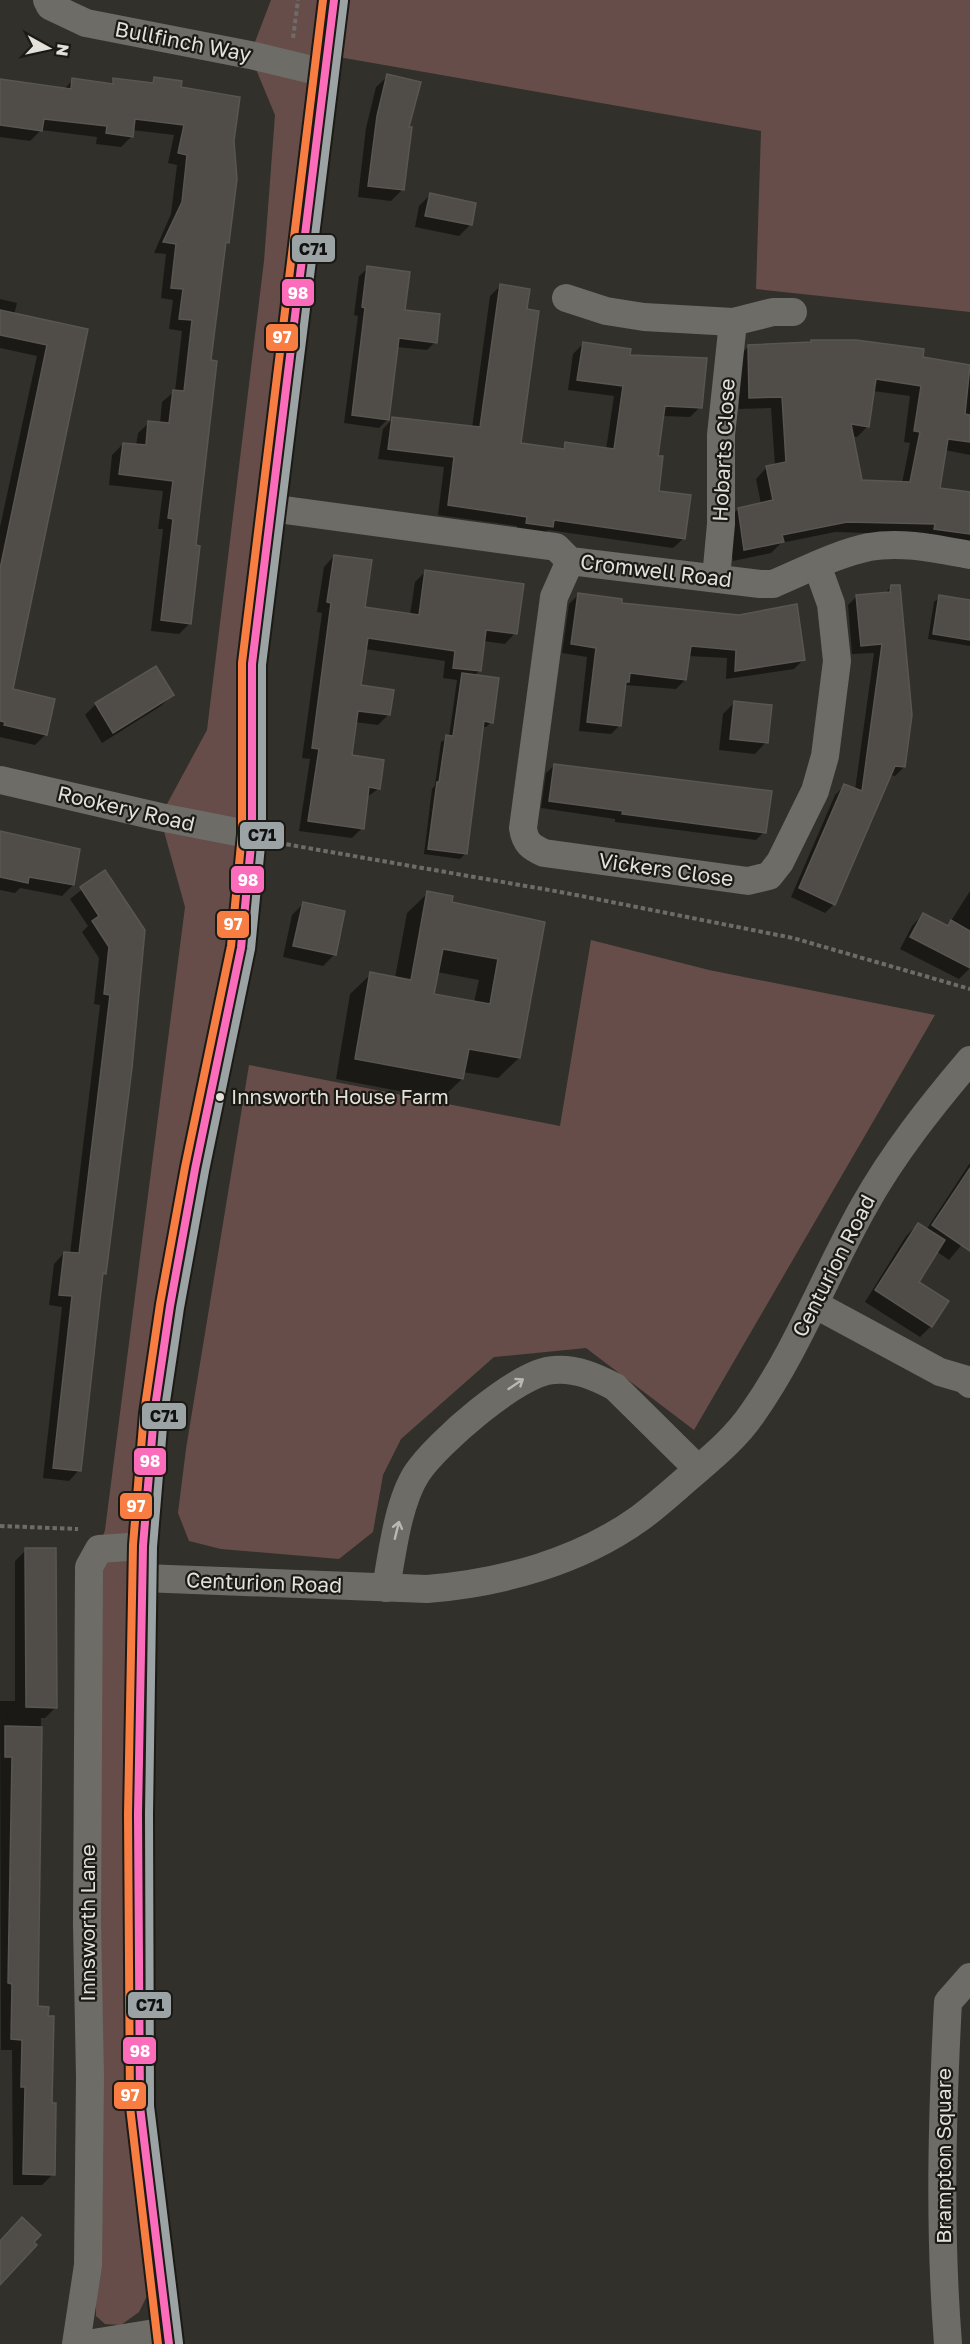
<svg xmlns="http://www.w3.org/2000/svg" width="970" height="2344" viewBox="0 0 970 2344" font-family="'Golos Text',sans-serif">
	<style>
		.green { fill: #664d4a }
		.shadow { fill: #0007; fill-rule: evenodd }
		.building { fill: #504c47; stroke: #595651; stroke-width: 1.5; fill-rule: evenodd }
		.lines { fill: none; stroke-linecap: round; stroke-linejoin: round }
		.path { stroke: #6e6c67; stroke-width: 4; stroke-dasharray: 4.5 3; stroke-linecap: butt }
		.minor { stroke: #6d6c66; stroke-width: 28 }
		.bus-1-casing { stroke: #1c1a15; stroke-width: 12 }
		.bus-2-casing { stroke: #1c1a15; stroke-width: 12 }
		.bus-3-casing { stroke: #1c1a15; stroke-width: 12 }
		.bus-1 { stroke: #fb6dba; stroke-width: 8 }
		.bus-2 { stroke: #9ba3a5; stroke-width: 8 }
		.bus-3 { stroke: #f77d43; stroke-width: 8 }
		.oneway { stroke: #bab8b1 }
		.bus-dot { fill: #e4e1da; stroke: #1c1a15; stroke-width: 2 }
		.labels { text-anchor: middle; stroke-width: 4.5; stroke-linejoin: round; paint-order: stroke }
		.bus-label { font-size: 20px; fill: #e4e1da; stroke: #1c1a15; text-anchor: start }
		.street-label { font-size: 21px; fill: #e4e1da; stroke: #1c1a15 }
		.line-badge { stroke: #1c1a15; stroke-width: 2 }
		.badge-label { font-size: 16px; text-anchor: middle; font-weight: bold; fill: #fff }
		.pale-badge-label { font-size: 16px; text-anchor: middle; font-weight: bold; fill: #111 }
	</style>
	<rect width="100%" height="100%" fill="#32302a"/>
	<g class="green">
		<polygon points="271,0 970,0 970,312 756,289 761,131 327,55 270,508 252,835 143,1546 151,2288 139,2312 121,2325 105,2324 96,2316 99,1549 105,1530 185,907 160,817 207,730 264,261 275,115 250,55"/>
		<polygon points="591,940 709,970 935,1015 694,1430 586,1348 494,1357 401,1439 383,1475 373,1532 339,1559 221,1549 189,1541 178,1513 186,1449 249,1065 560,1126"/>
	</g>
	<g class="shadow">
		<polygon points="388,76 407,128 402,190 391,201 358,197 366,128 376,87"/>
		<polygon points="155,79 180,88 232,141 228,242 224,246 210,361 190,623 179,634 151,631 163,529 158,529 163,491 109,485 112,455 123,444 136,446 138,433 149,423 160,424 162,402 175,391 182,331 169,329 173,300 161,298 166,254 154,253 171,214 177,165 168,163 174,135 132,130 132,136 121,147 96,144 97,137 41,130 30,141 0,137 0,82 63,90 73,80 109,85 114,80 149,84"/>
		<polygon points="430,195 471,224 459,236 415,227 419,206"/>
		<polygon points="368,268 404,311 435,342 427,350 396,347 388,419 379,428 344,423 358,316 354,315 359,276"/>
		<polygon points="500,286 526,310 519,444 560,450 566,444 606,450 614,396 568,390 573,354 583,344 628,356 700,407 690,417 662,416 657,457 657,493 684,538 673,548 548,530 542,537 516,533 517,526 438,515 444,467 378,459 383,429 393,418 472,428 490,296"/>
		<polygon points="0,299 17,303 14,315 86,330 11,691 46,734 35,745 0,737 0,527 37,356 0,348"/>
		<path d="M748,347L921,358L970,365V455L945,450L938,489L970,493V541L925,535L835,532L781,543L771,553L733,561L727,520L738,509L761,504L756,479L767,467L775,466L771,408L739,409L737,358ZM873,391L910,396L904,442L910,443L902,483L861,482L852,436L857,437L868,426Z"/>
		<polygon points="334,556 363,608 410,615 415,582 425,572 515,633 505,644 483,641 479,671 474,676 491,722 486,727 482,727 466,853 460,859 424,854 432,789 435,785 441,742 449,737 457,680 443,678 445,661 365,649 359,686 389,714 378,725 355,722 350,756 379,788 366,798 362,828 352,838 299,831 310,759 302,758 322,613 317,612 324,567"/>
		<polygon points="891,587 904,767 895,776 890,775 834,904 825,913 791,897 835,795 844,786 855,790 874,653 852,654 848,605 857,596 885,593"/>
		<polygon points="578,595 620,604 804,659 794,669 726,679 727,658 688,656 685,680 676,689 625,685 620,725 611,734 579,731 587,657 562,653 569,604"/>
		<polygon points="940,597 970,602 970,646 928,639 934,602"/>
		<polygon points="172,695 161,706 102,743 85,715 96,704"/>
		<polygon points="734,703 766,742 755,754 719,750 723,714"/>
		<polygon points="555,765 764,832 756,840 615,822 615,819 541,808 546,773"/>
		<polygon points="0,833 73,885 62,896 20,888 15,893 0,890"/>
		<polygon points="104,872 144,931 79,1470 69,1481 43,1478 62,1307 49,1305 54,1264 64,1253 70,1254 100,1005 94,1004 99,958 82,932 88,926 70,899"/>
		<polygon points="970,891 970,968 959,979 900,949 912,926 923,914 947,927"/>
		<path d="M428,893L450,903L543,923L519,1058L498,1078L463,1072L462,1079L441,1099L336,1079L350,994L371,974L395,978L407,913ZM437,972L479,980L474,1002L433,995Z"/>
		<polygon points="303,904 335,954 323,966 283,957 292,915"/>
		<polygon points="970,1163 970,1235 949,1260 936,1251 917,1282 931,1326 920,1337 865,1302 906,1236 918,1224 926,1230"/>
		<polygon points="26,1550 56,1707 45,1718 41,1718 37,2008 51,2105 53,2174 42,2185 13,2185 12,2050 1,2050 0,1701 15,1701 15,1561"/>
	</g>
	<g class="building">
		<polygon points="387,74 421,82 409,127 412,127 404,190 368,186 377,116"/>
		<polygon points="154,77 182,81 181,87 240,97 234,141 237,179 229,243 226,242 211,360 217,361 196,545 200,546 191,624 161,620 173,519 168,518 173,481 119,474 123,443 146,445 148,421 169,423 173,390 184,391 192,320 179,319 183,289 171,288 176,244 163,242 182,202 187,155 178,153 184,125 135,119 133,137 106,133 107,126 44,119 42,131 0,125 0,79 71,89 72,78 113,84 113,78 153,83"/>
		<polygon points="430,193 476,203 472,225 425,216"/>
		<polygon points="367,266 410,272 405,310 440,314 437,343 399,338 389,420 352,415 365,308 362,307"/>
		<polygon points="500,284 530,289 527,309 539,311 521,443 564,449 565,442 614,449 623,386 577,380 583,342 631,349 630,355 707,358 702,408 665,406 658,456 663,456 659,491 691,495 685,539 554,520 553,527 526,523 527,517 448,505 454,457 388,449 392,417 480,427"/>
		<polygon points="0,310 88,329 13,689 55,699 47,735 4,725 5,722 0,721 0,569 47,345 0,335"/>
		<path d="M811,340H856L924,349L923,357L970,365L965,414L970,415V442L948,439L940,488L970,492V534L934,529L935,524L847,522L782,535L784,542L744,550L738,508L773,500L766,466L786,462L782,397L749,398L748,345L811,342ZM876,379L921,386L914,431L920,432L910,482L862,480L851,424L869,427Z"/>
		<polygon points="334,555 372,560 365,607 419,615 425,570 524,584 517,634 486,630 481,671 453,668 455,651 368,638 361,685 394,690 390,715 358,711 352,755 384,760 380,789 369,787 364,829 308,821 319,749 312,748 331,603 327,602"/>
		<polygon points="891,585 900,585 912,715 905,767 895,766 835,905 799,888 844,784 862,791 882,644 861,646 856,595 890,592"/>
		<polygon points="578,593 622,599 622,603 739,615 797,604 805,660 735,671 736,650 691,646 686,680 630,673 629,682 626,682 621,726 587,722 596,648 571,644"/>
		<polygon points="939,595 970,600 970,640 933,634"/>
		<polygon points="156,666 174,695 113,733 95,703"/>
		<polygon points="462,673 499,678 493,723 484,721 467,854 428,849 437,782 439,782 446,735 453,736"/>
		<polygon points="734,701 772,705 768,743 730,739"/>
		<polygon points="554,764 772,791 766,833 622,814 623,811 549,801"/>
		<polygon points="0,831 80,849 74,885 29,877 28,883 0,877"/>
		<polygon points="105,870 145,930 132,1068 106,1274 103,1273 81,1471 53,1468 72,1296 59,1295 64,1252 79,1253 110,995 104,994 109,947 92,921 99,916 80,887"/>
		<path d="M427,891L453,896L452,902L545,922L520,1058L469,1049L463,1079L355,1059L370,972L411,980ZM443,949L498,959L490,1004L434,994Z"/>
		<polygon points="303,902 345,911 336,955 293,946"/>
		<polygon points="923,913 948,926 951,920 970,931 970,968 910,937"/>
		<polygon points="970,1168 970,1251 932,1225"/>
		<polygon points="918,1223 945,1240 919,1282 949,1301 932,1327 875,1290"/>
		<polygon points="25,1548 56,1548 57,1708 26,1707"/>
		<polygon points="5,1726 42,1727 38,2006 49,2007 48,2016 54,2016 52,2103 56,2103 55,2175 23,2174 25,2087 21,2087 22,2040 11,2039 12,1984 8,1983 12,1757 5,1757"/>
		<polygon points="22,2217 41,2235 34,2242 37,2245 0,2285 0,2241"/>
	</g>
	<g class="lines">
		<g class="path">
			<polyline points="293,38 298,0"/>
			<polyline points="279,843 566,893 793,938 970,989"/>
			<polyline points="0,1526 78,1529"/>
		</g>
		<g class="minor">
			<polyline points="47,0 50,6 86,23 250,55 325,73"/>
			<polyline points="566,298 606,311 644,317 733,322 773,312 793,312"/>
			<path d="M270,508L556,547L570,561L760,584H773C804,571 836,554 869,547C902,541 937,549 970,555"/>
			<path d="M570,561L554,597L523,828C525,843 531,847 544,853L748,881L769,876L780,862L815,791L825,756L837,661L831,604L817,565"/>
			<polyline points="716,578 721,524 721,435 733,322"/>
			<polyline points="0,780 160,817 252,835"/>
			<polyline points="816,1305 940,1372 964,1379 970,1384"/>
			<path d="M143,1578L427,1589C501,1583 579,1562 640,1518C659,1504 677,1487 695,1472C716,1454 737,1436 752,1414C798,1349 825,1275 864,1206C893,1154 931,1106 970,1060"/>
			<path d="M386,1588C392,1554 398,1502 417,1473C436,1444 519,1371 554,1370C576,1368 596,1377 615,1387L698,1469"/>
			<polyline points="76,2344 88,2265 90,2077 87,1924 89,1567 99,1549 143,1546"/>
			<polyline points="87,2344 167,2331"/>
			<polyline points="169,2344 140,2107 138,1814 143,1546 154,1414 170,1306 195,1169 241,948 252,835 252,664 334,0"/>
			<path d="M948,2344C939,2230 942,2116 948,2002L970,1977"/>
		</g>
		<defs>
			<polyline id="bus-1" points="169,2344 140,2107 138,1814 143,1546 154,1414 170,1306 195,1169 241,948 252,835 252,664 334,0"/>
			<polyline id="bus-2" points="179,2343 150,2106 149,1814 153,1547 164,1415 180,1308 205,1171 251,949 262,835 262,665 344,1"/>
			<polyline id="bus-3" points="158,2344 130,2107 128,1814 133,1545 144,1413 160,1304 185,1167 231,946 242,834 242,663 323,0"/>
		</defs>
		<use href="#bus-1" class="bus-1-casing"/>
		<use href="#bus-2" class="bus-2-casing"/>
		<use href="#bus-3" class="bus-3-casing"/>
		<use href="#bus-1" class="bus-1"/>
		<use href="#bus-2" class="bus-2"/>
		<use href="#bus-3" class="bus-3"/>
	</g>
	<defs><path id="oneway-shaft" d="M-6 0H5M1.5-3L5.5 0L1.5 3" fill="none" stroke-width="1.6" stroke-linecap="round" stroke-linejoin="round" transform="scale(1.5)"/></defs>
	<g class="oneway">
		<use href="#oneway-shaft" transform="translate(516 1384) rotate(-34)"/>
		<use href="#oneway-shaft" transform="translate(397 1530) rotate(-76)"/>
	</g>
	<circle class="bus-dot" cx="220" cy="1097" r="5"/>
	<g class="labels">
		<g class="bus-label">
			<text x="231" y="1104">Innsworth House Farm</text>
		</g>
		<g class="street-label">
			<text transform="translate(183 42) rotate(11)" y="7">Bullfinch Way</text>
			<text transform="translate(724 450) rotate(-87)" y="7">Hobarts Close</text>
			<text transform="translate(656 571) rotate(7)" y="7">Cromwell Road</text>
			<text transform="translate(126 809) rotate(13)" y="7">Rookery Road</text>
			<text transform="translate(666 870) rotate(8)" y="7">Vickers Close</text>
			<text transform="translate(834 1266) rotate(-63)" y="7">Centurion Road</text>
			<text transform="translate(264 1583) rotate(2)" y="7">Centurion Road</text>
			<text transform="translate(88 1923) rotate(-90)" y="7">Innsworth Lane</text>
			<text transform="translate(944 2156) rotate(-90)" y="7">Brampton Square</text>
		</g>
	</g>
	<g class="line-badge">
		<rect x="291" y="234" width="45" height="29" rx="6" fill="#9ba3a5"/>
		<rect x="281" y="278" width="34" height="29" rx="6" fill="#fb6dba"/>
		<rect x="265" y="323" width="34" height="29" rx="6" fill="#f77d43"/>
		<rect x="239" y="821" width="46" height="29" rx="6" fill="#9ba3a5"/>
		<rect x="230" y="865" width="35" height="29" rx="6" fill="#fb6dba"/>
		<rect x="216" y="910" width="34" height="29" rx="6" fill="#f77d43"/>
		<rect x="141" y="1402" width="46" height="28" rx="6" fill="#9ba3a5"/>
		<rect x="133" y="1447" width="34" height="29" rx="6" fill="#fb6dba"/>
		<rect x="119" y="1492" width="34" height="28" rx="6" fill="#f77d43"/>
		<rect x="127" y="1991" width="45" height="28" rx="6" fill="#9ba3a5"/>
		<rect x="122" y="2036" width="35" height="29" rx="6" fill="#fb6dba"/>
		<rect x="113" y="2081" width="34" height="29" rx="6" fill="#f77d43"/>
	</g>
	<g class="badge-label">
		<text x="298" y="299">98</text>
		<text x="282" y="343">97</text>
		<text x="248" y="886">98</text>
		<text x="233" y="930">97</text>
		<text x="150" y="1467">98</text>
		<text x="136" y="1512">97</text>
		<text x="140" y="2057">98</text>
		<text x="130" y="2101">97</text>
	</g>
	<g class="pale-badge-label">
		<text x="313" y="255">C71</text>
		<text x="262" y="841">C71</text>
		<text x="164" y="1422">C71</text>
		<text x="150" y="2011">C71</text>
	</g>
	<g transform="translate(48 48) rotate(98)" stroke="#1c1a15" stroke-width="4.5" paint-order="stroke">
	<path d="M0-4.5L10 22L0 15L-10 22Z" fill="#e4e1da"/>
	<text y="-9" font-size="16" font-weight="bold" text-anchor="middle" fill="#e4e1da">N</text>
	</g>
</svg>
